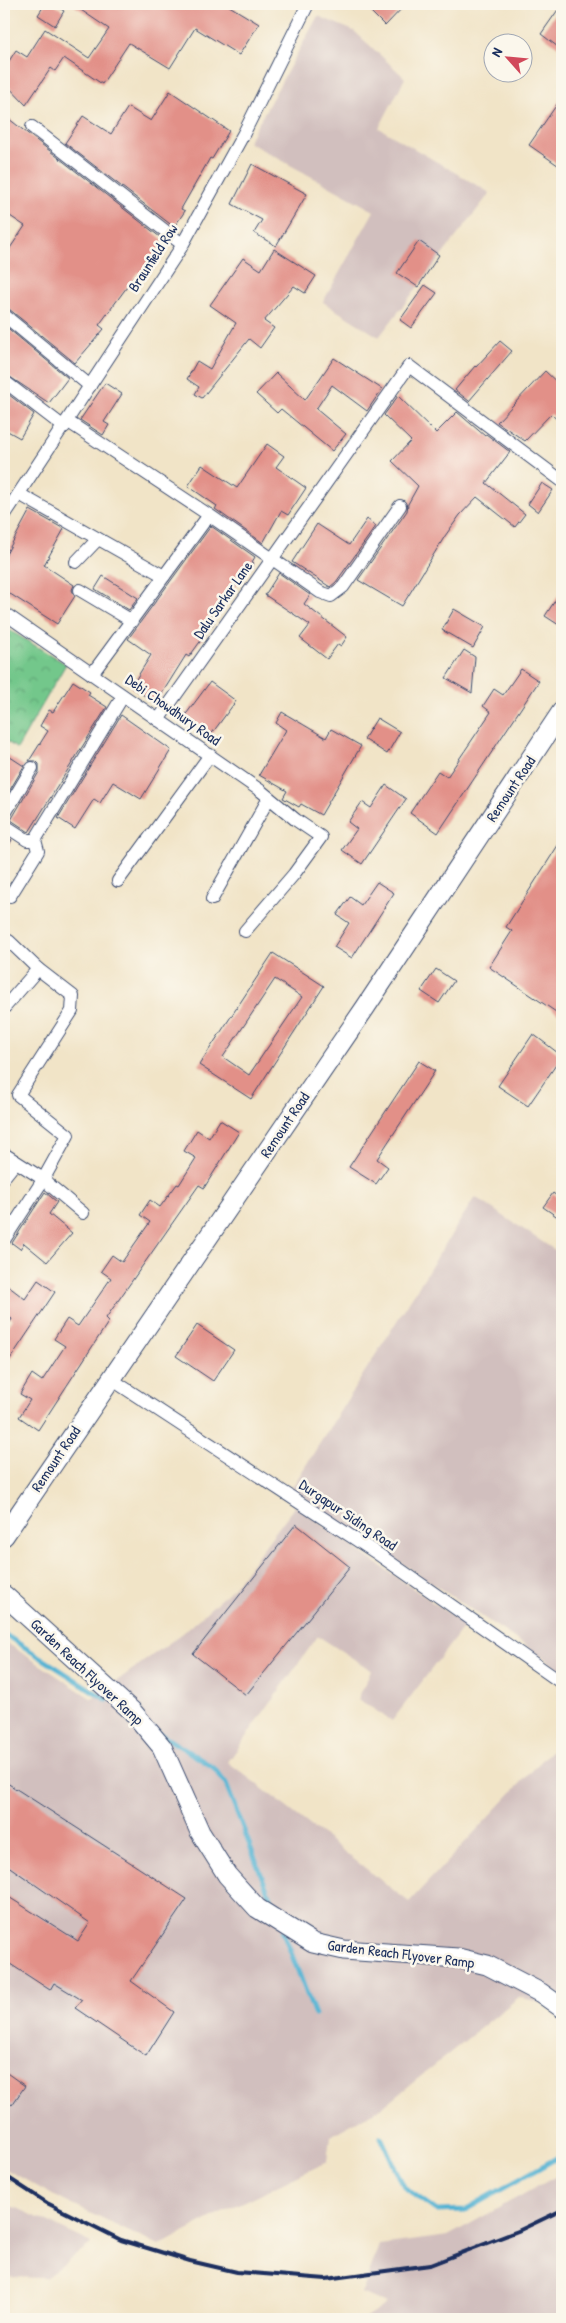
<svg xmlns="http://www.w3.org/2000/svg" width="566" height="2323" viewBox="0 0 566 2323" font-family="'Patrick Hand',sans-serif">
	<style>
		.industrial { fill: #d1bfbe }
		.park { fill: url(#park-crowns); stroke: #477b74 }
		.lines { fill: none; stroke-linecap: round; stroke-linejoin: round }
		.stream { stroke: #55b3d3; stroke-width: 5 }
		.building { fill: #e29088; fill-rule: evenodd }
		.street-casing { stroke: #3b4a6e; stroke-width: 14 }
		.secondary-casing { stroke: #3b4a6e; stroke-width: 21 }
		.street { stroke: #fff; stroke-width: 12 }
		.secondary { stroke: #fff; stroke-width: 19 }
		.rail { stroke: #1b2f5e; stroke-width: 4 }
		.labels { text-anchor: middle; stroke-width: 5; stroke-linejoin: round; paint-order: stroke }
		.street-label { font-size: 15px; fill: #1b2f5e; stroke: #fbf7ec }
	</style>
	<defs>
		<pattern id="park-crowns" width="20" height="18" patternUnits="userSpaceOnUse" patternTransform="scale(1.25)"><rect width="20" height="18" fill="#73c78b"/><path d="M2 6a3 3 0 1 1 6 0M12 15a3 3 0 1 1 6 0" fill="none" stroke="#5ea275"/></pattern>
	</defs>
	<rect width="100%" height="100%" fill="#fbf7ec"/>
	<filter id="ink" filterUnits="userSpaceOnUse"><feTurbulence type="fractalNoise" baseFrequency=".02" numOctaves="2"/><feDisplacementMap in="SourceGraphic" scale="10" xChannelSelector="R" yChannelSelector="G"/><feConvolveMatrix kernelMatrix="1 2 1 2 8 2 1 2 1" color-interpolation-filters="sRGB"/></filter>
	<filter id="wash" filterUnits="userSpaceOnUse"><feTurbulence type="fractalNoise" baseFrequency=".0096" numOctaves="4" result="noise"/><feDisplacementMap in="SourceGraphic" scale="20" xChannelSelector="R" yChannelSelector="G"/><feGaussianBlur stdDeviation="1.12" result="paint"/><feColorMatrix in="noise" values="0 0 0 0 0 0 0 0 0 0 0 0 0 0 0 0 0 1.4 0 .05"/><feComposite in="paint" operator="in"/></filter>
	<g filter="url(#wash)">
		<rect width="100%" height="100%" fill="#f1e4c7"/>
		<g class="industrial">
			<polygon points="318,16 354,31 405,78 379,128 490,193 379,337 323,302 374,211 248,142"/>
			<polygon points="475,1197 562,1255 562,1670 291,1489"/>
			<polygon points="295,1506 465,1625 392,1721 358,1699 371,1670 318,1636 228,1762 409,1902 562,1739 562,2008 519,1997 384,2106 330,2136 327,2162 216,2215 159,2246 58,2198 4,2168 4,1641 92,1699 183,1633 233,1588"/>
			<polygon points="562,2173 562,2319 364,2319 387,2304 362,2293 379,2245 448,2236"/>
			<polygon points="15,2207 92,2243 45,2278 4,2277 4,2208"/>
		</g>
		<polygon class="park" points="4,627 66,664 17,749 4,739"/>
		<g class="lines">
			<g class="stream">
				<polyline points="4,1634 107,1700"/>
				<polyline points="160,1734 213,1767 226,1784 276,1913"/>
				<polyline points="283,1932 315,2015"/>
				<polyline points="381,2137 404,2187 437,2211 465,2210 562,2155"/>
			</g>
		</g>
		<g id="blocks">
			<g class="building">
				<polygon points="45,4 53,4 64,11 55,26 38,15"/>
				<polygon points="72,4 226,4 259,24 239,55 195,28 170,68 129,43 102,84 64,58 55,71 51,68 26,105 4,82 4,69 16,50 27,57 45,29 89,58 109,29"/>
				<polygon points="363,4 406,4 385,26"/>
				<polygon points="562,4 562,50 541,34"/>
				<polygon points="170,91 229,131 212,159 210,158 181,209 185,211 174,227 65,143 83,116 111,134 128,107 151,121"/>
				<polygon points="562,97 562,168 529,145"/>
				<polygon points="4,115 165,241 162,246 164,247 144,276 138,272 99,325 104,329 75,363 9,309 4,307 4,257 25,226 4,212"/>
				<polygon points="252,164 307,194 276,246 254,233 262,220 232,204"/>
				<polygon points="419,241 439,255 418,287 397,273"/>
				<polygon points="274,249 316,276 305,293 294,286 264,321 274,328 260,348 249,339 202,398 195,394 199,387 187,379 197,361 210,369 236,323 210,305 243,258 261,270"/>
				<polygon points="425,285 437,293 411,328 400,320"/>
				<polygon points="4,325 68,378 49,403 4,373"/>
				<polygon points="500,341 512,351 469,401 455,390 475,366 476,367"/>
				<polygon points="334,358 382,389 367,411 332,385 316,409 346,434 332,451 281,409 277,413 256,394 276,373 305,400"/>
				<polygon points="545,371 562,387 562,424 551,414 525,441 497,422"/>
				<polygon points="105,383 122,394 104,422 109,425 103,435 80,420"/>
				<polygon points="4,391 34,414 20,438 4,429"/>
				<polygon points="398,396 436,433 457,412 485,436 486,434 510,452 486,483 525,514 515,527 477,497 460,515 445,536 402,606 358,580 407,511 408,504 418,486 392,461 411,441 384,415"/>
				<polygon points="267,444 284,456 276,467 306,488 288,515 281,511 263,543 215,509 217,506 188,486 202,465 237,488"/>
				<polygon points="542,483 553,490 538,512 528,504"/>
				<polygon points="30,510 64,529 44,565 74,585 72,590 75,596 57,624 4,590 4,558"/>
				<polygon points="367,519 376,526 336,582 330,587 292,562 317,524 349,545"/>
				<polygon points="211,526 255,557 252,562 254,563 210,617 215,621 189,657 186,655 156,703 131,687 151,655 128,639"/>
				<polygon points="279,573 310,595 304,604 347,637 341,646 338,644 327,659 300,638 310,625 265,595"/>
				<polygon points="103,576 138,598 129,610 95,589"/>
				<polygon points="562,590 562,627 545,616"/>
				<polygon points="454,609 485,627 473,648 442,630"/>
				<polygon points="464,650 475,657 472,693 446,678"/>
				<polygon points="521,669 539,681 438,833 410,813 438,771 447,777 491,712 483,706 494,689 503,695"/>
				<polygon points="73,681 90,692 88,695 107,707 29,832 11,820 39,772 39,764 36,761 29,761 48,731 40,726 49,710 53,712"/>
				<polygon points="210,682 236,701 210,736 184,717"/>
				<polygon points="282,712 326,738 331,729 361,746 321,815 301,804 299,807 283,798 287,791 259,775 286,730 276,723"/>
				<polygon points="121,715 171,750 141,799 113,782 100,803 94,799 75,829 58,818"/>
				<polygon points="377,718 400,732 387,754 364,739"/>
				<polygon points="4,753 24,766 4,800"/>
				<polygon points="386,785 406,799 362,864 342,850 357,829 348,822 362,802 371,808"/>
				<polygon points="4,835 12,840 4,853"/>
				<polygon points="562,839 562,1016 489,967 512,931 506,927"/>
				<polygon points="377,882 394,893 352,958 334,947 349,923 337,915 350,897 361,905"/>
				<path d="M273,953L324,986L251,1099L199,1065ZM275,979L302,997L249,1075L223,1057Z"/>
				<polygon points="436,969 454,981 439,1003 421,991"/>
				<polygon points="533,1034 562,1056 528,1106 498,1086"/>
				<polygon points="419,1061 435,1071 377,1159 388,1167 376,1184 349,1167"/>
				<polygon points="220,1120 239,1132 204,1188 199,1185 106,1318 109,1321 38,1430 19,1417 30,1400 20,1394 32,1374 42,1381 65,1346 54,1339 67,1319 78,1326 111,1278 101,1271 112,1255 122,1262 150,1222 140,1215 150,1200 160,1207 177,1184 179,1185 196,1158 184,1151 197,1130 209,1138"/>
				<polygon points="45,1192 57,1202 49,1214 72,1233 47,1262 24,1243 20,1249 12,1243"/>
				<polygon points="553,1193 562,1200 562,1220 543,1207"/>
				<polygon points="38,1280 55,1292 4,1368 4,1331 12,1319 4,1313 4,1283 25,1299"/>
				<polygon points="197,1325 234,1350 213,1381 176,1356"/>
				<polygon points="296,1524 350,1567 246,1695 193,1654"/>
				<polygon points="4,1781 187,1899 131,1981 174,2012 146,2056 75,2008 82,2000 54,1983 50,1990 4,1960 4,1894 78,1941 90,1923 4,1863"/>
				<polygon points="4,2071 25,2086 12,2105 4,2099"/>
			</g>
		</g>
	</g>
	<g filter="url(#ink)">
		<use href="#blocks" fill-opacity="0" stroke="#3b4a6e" stroke-width="1"/>
		<g class="lines">
			<defs>
				<g id="street">
					<polyline points="32,127 182,244"/>
					<polyline points="4,315 90,386"/>
					<polyline points="4,381 64,427"/>
					<polyline points="67,421 209,515"/>
					<polyline points="19,494 164,576"/>
					<polyline points="4,516 180,249 244,133 308,4"/>
					<polyline points="76,562 98,539"/>
					<polyline points="80,590 132,621"/>
					<polyline points="4,613 261,791 296,820 321,837 294,874 245,931"/>
					<polyline points="92,674 209,515 320,592 331,596 343,587 400,506"/>
					<polyline points="158,720 409,366 562,481"/>
					<polyline points="4,815 32,768"/>
					<polyline points="4,825 27,840 35,840"/>
					<polyline points="118,881 210,755"/>
					<polyline points="4,892 10,896 38,851 35,840 123,696"/>
					<polyline points="212,899 269,798"/>
					<polyline points="4,1008 38,969"/>
					<polyline points="4,1154 40,1177 83,1213"/>
					<polyline points="4,1177 16,1162"/>
					<polyline points="4,1240 43,1180 68,1135 18,1095 72,1011 73,996 38,969 9,941"/>
					<polyline points="111,1379 378,1554 562,1683"/>
				</g>
				<g id="secondary">
					<polyline points="4,1536 365,1008 562,711"/>
					<polyline points="4,1595 132,1711 162,1747 200,1832 227,1875 257,1908 313,1943 344,1950 458,1958 487,1965 541,1993 562,2008"/>
				</g>
			</defs>
			<use href="#street" class="street-casing"/>
			<use href="#secondary" class="secondary-casing"/>
			<use href="#street" class="street"/>
			<use href="#secondary" class="secondary"/>
			<polyline class="rail" points="4,2175 47,2203 121,2240 190,2261 237,2272 326,2279 430,2265 518,2231 562,2210"/>
		</g>
	</g>
	<g class="labels">
		<g class="street-label">
			<text transform="translate(153 258) rotate(-57)" y="5">Braunfield Row</text>
			<text transform="translate(223 600) rotate(-55)" y="5">Dalu Sarkar Lane</text>
			<text transform="translate(173 710) rotate(35)" y="5">Debi Chowdhury Road</text>
			<text transform="translate(511 789) rotate(-56)" y="5">Remount Road</text>
			<text transform="translate(285 1125) rotate(-56)" y="5">Remount Road</text>
			<text transform="translate(56 1459) rotate(-56)" y="5">Remount Road</text>
			<text transform="translate(348 1515) rotate(34)" y="5">Durgapur Siding Road</text>
			<text transform="translate(87 1672) rotate(43)" y="5">Garden Reach Flyover Ramp</text>
			<text transform="translate(401 1954) rotate(7)" y="5">Garden Reach Flyover Ramp</text>
		</g>
	</g>
	<rect width="566" height="2323" fill="none" stroke="#fbf7ec" stroke-width="20"/>
	<g transform="translate(508 58) rotate(297)"><circle r="24" fill="#fbf7ec" stroke="#a1a7b3"/>
	<path d="M0-4L9 19L0 12L-9 19Z" fill="#d1495b"/>
	<text y="-8" font-size="14" font-weight="bold" text-anchor="middle" fill="#1b2f5e">N</text>
	</g>
</svg>
